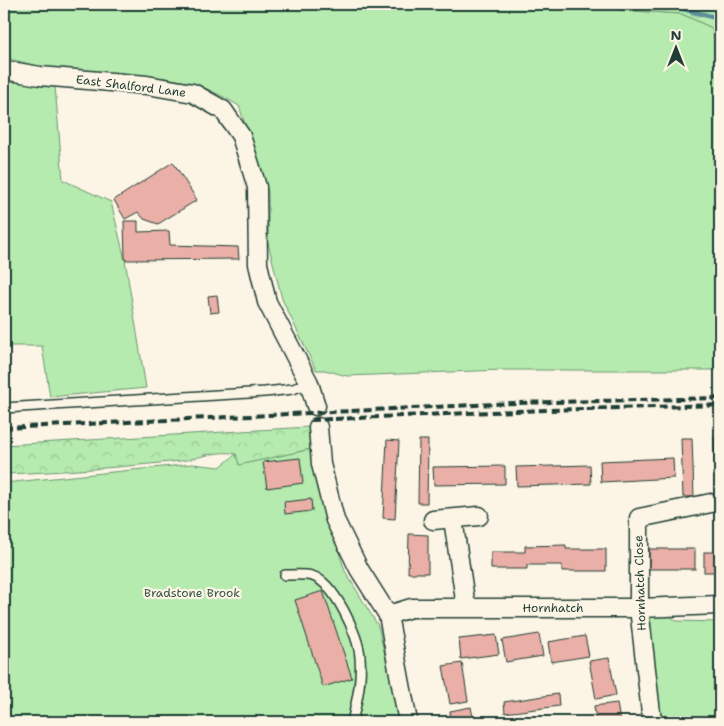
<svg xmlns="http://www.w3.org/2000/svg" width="724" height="726" viewBox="0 0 724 726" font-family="'Shantell Sans',sans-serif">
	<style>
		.green { fill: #b5ebae; stroke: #6a9471 }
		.forest { fill: url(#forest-crowns); stroke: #6a9471 }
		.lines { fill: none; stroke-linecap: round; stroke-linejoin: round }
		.stream { stroke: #5b8d9d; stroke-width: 5 }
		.building { fill: #eaafa7; stroke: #1f3d34 }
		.service-casing { stroke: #1f3d34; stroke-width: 12 }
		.minor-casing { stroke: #1f3d34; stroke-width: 21 }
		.service { stroke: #fcf5e5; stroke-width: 9 }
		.minor { stroke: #fcf5e5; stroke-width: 18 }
		.rail { stroke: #1f3d34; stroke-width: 4; stroke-dasharray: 8 4; stroke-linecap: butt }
		.labels { text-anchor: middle; stroke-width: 4.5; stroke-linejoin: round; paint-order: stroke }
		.street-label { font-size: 12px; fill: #1f3d34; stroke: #fcf5e5 }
		.park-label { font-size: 12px; fill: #365746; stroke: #fcf5e5 }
	</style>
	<defs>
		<pattern id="forest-crowns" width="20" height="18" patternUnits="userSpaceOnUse" patternTransform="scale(1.25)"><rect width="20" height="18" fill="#b5ebae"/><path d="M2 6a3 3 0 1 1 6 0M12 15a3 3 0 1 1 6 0" fill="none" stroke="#9bca96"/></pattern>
	</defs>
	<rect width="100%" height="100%" fill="#fcf5e5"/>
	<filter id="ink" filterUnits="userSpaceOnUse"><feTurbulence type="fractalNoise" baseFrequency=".02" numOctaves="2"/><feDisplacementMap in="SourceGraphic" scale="10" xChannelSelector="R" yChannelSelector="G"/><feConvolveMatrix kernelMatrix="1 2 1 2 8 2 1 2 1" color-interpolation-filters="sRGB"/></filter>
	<g filter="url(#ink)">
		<g class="green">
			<path d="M4,4H611L619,10L682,14L712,28L720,65V370H502L347,376L325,370H316L282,299L268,243V192L239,106C182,69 138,78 76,72C52,70 27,63 4,58Z"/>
			<polygon points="4,81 55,86 63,180 111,202 125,260 146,388 50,397 42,346 4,346"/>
			<polygon points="311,449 318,487 345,571 378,626 401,722 4,722 4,483 192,464 220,467 236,454 240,464"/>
			<polygon points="656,614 667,614 677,621 720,622 720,722 660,722 645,626 649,618"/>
		</g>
		<g class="forest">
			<polygon points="611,4 720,4 720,65 712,28 682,14 619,10"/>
			<path d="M309,427L311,449L239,465L236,454C218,449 198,459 180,461C121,467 63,472 4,474V445Z"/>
		</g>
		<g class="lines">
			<polyline class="stream" points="666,4 720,19"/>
		</g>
		<g class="building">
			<polygon points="173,162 197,200 158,224 144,219 138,212 125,219 114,200"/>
			<polygon points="124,221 138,221 138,232 169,231 170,245 238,247 239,259 125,260"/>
			<polygon points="217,295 219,312 210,313 208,296"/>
			<polygon points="714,437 720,437 720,510 716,510"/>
			<polygon points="681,438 692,438 694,497 683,497"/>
			<polygon points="387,440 399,441 395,519 383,518"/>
			<polygon points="419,440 428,440 427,503 418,503"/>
			<polygon points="300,458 303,483 267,488 263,462"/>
			<polygon points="673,458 674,478 601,482 600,461"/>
			<polygon points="590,465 591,484 517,486 516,467"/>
			<polygon points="505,466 505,484 434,485 433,467"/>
			<polygon points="311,499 312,511 285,514 284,502"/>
			<polygon points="409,534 428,535 428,573 408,573"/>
			<polygon points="566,545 566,549 606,549 606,571 562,571 562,565 527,565 527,569 491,569 491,552 525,552 525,546"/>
			<rect x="649" y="549" width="46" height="20"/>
			<rect x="704" y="552" width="16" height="20"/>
			<polygon points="323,591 352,678 323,687 295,600"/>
			<polygon points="539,634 543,656 506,662 502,640"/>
			<polygon points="496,635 499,654 461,659 459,639"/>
			<polygon points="585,636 589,656 551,662 548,642"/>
			<polygon points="609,658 616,695 596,699 589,661"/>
			<polygon points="462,663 468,701 450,704 443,666"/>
			<polygon points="558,694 559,706 505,713 504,702"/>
			<polygon points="617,703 620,722 596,722 594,706"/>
			<polygon points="471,707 474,722 451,722 450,711"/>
		</g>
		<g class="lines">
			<defs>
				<g id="service">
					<polyline points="4,408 265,392 293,389 309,383"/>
					<path d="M285,575C293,575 304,574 312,576C334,582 359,636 360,657C362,679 357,701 352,722"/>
				</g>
				<g id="minor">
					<polyline points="4,70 40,76 147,85 193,93 223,110 241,136 257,187 258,264 267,302 309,383 316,406"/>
					<polyline points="318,427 321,464 335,520 359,569 388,615 408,722"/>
					<polyline points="453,519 466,607"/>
					<polyline points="433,520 479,516"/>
					<polyline points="388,615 411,608 639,608 720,605"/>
					<polyline points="652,722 639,608 639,518 711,503"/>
				</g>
			</defs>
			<use href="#service" class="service-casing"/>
			<use href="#minor" class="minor-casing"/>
			<use href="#service" class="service"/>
			<use href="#minor" class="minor"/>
			<g class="rail">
				<polyline points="311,420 515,411 720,405"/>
				<polyline points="4,428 515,403 720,398"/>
			</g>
		</g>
	</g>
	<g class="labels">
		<g class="street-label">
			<text transform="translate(131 86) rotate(7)" y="4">East Shalford Lane</text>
			<text transform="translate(640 583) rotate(-92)" y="4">Hornhatch Close</text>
			<text x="553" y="612">Hornhatch</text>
		</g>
		<g class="park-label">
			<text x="192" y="597">Bradstone Brook</text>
		</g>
	</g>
	<rect width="724" height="726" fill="none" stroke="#fcf5e5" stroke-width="20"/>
	<rect x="10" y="10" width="704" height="706" fill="none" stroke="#1f3d34" stroke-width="2" filter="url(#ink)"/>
	<g transform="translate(676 48)" stroke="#fcf5e5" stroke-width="4" paint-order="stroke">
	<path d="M0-4L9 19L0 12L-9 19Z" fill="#1f3d34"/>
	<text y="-8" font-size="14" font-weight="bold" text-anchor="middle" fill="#1f3d34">N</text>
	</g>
</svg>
